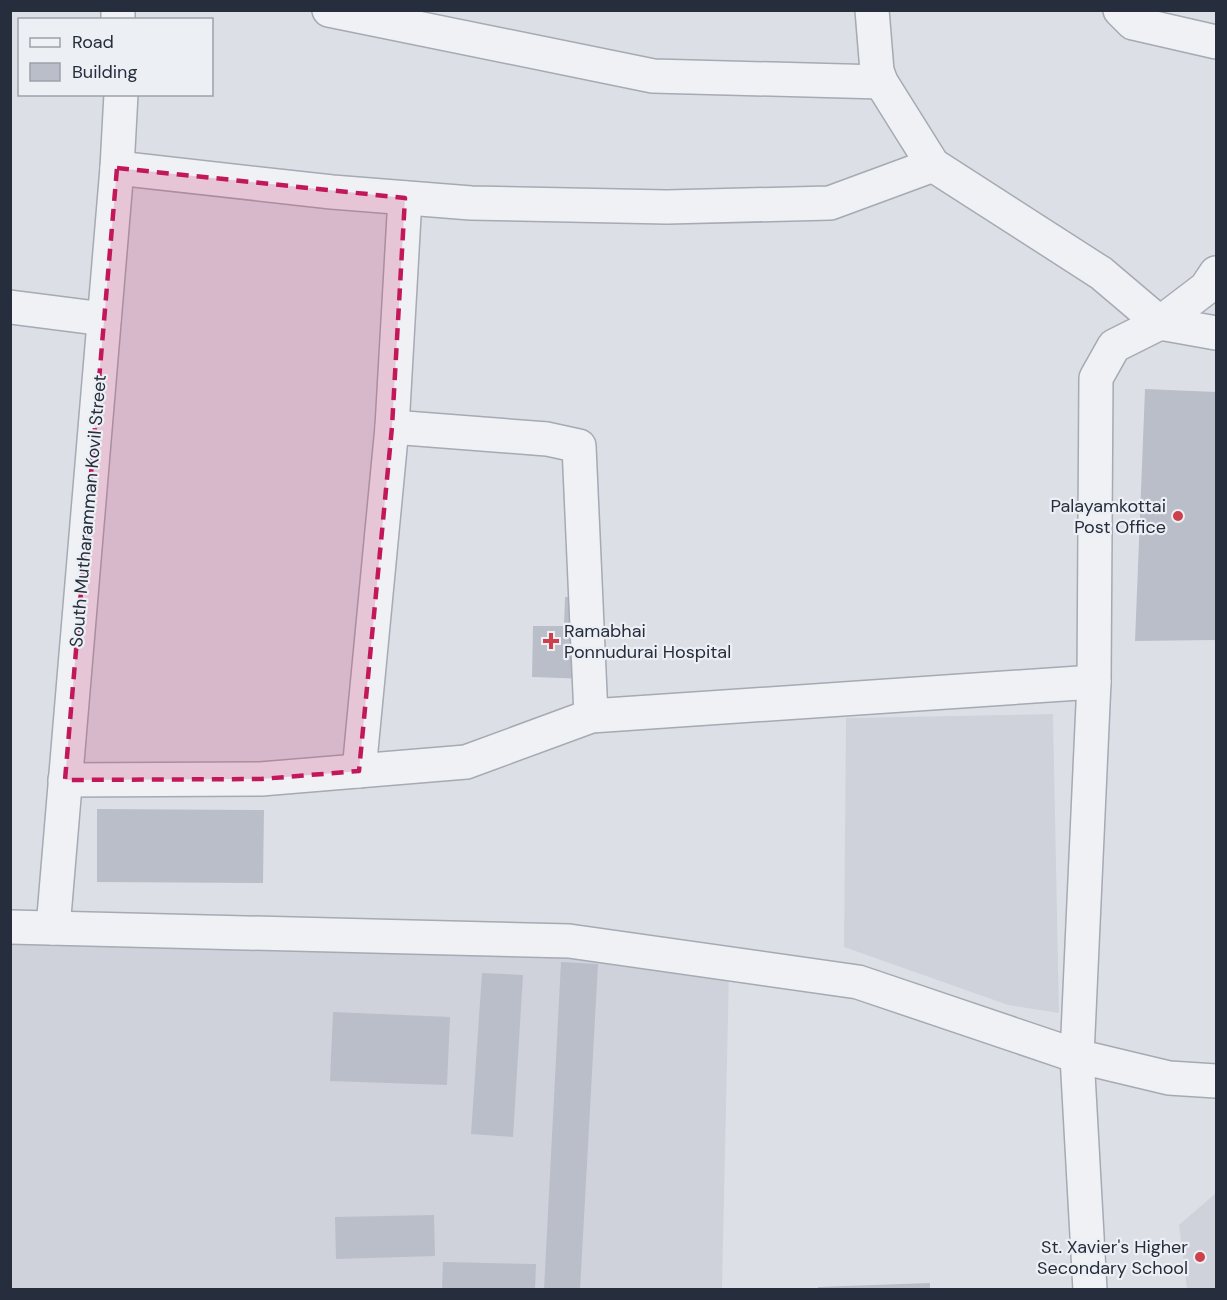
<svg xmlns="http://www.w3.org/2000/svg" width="1227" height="1300" viewBox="0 0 1227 1300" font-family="'DM Sans',sans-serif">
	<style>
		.built { fill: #cfd2db }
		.building { fill: #babec9 }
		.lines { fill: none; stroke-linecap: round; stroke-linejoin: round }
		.minor-casing { stroke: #a5aab3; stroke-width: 36 }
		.minor { stroke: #eff1f5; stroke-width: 33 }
		.marked { fill: #c2185b; fill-opacity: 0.2; stroke: #c2185b; stroke-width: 4.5; stroke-dasharray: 12 8; stroke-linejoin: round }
		.poi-dot { fill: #cc414c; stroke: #eceff4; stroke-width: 2 }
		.labels { text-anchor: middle; stroke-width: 4.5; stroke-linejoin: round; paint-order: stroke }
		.poi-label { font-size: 18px; fill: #262d3c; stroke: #eceff4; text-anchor: end }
		.street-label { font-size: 18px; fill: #262d3c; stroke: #eceff4 }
	</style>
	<rect width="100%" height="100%" fill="#dce0e6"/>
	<g class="built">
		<polygon points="1053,714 1059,1013 1008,1005 844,947 846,718"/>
		<polygon points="11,943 548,948 729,973 722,1289 11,1290"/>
		<polygon points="1216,1193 1216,1289 1187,1289 1179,1225"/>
	</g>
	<g class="building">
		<polygon points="1145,389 1216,392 1216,640 1135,641"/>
		<polygon points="565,597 592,597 589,679 532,677 533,626 564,626"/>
		<polygon points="97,809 264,810 263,883 97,882"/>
		<polygon points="561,962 598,964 580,1290 544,1290"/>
		<polygon points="482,973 523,975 513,1137 471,1134"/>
		<polygon points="333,1012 450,1017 447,1085 330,1081"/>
		<polygon points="434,1215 435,1256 336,1259 335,1217"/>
		<polygon points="443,1262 536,1264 535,1290 442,1290"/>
		<polygon points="930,1283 930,1290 818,1290 818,1287"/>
	</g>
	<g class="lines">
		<defs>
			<g id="minor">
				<polyline points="118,10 118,20"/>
				<polyline points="329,10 653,76 881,82"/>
				<polyline points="872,10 877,71 881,82 933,165 1101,273 1160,323"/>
				<polyline points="1120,10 1133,23 1216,42"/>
				<polyline points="117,168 332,192 471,203 667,207 830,203 933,165"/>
				<polyline points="10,307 104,319"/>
				<polyline points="1160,323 1216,333"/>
				<polyline points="392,427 547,439 579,446 591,716"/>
				<polyline points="359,771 392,427 405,198"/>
				<polyline points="65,780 261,779 466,762 591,716 1094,682"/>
				<polyline points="10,927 569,941 858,982 1077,1056 1169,1078 1216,1081"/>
				<polyline points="53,928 117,168 121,94"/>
				<polyline points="1090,1290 1077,1056 1094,682 1096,378 1114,346 1160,323 1206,288 1216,273"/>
			</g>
		</defs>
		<use href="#minor" class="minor-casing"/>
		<use href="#minor" class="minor"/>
	</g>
	<path class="marked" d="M117,168L405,198L392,427L359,771L261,779L65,780Z"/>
	<g class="poi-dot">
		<circle cx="1178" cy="516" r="6"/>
		<path d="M548 632h6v6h6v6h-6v6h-6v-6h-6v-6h6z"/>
		<circle cx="1200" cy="1257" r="6"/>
	</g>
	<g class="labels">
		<g class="poi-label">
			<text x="1166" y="512">Palayamkottai<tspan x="1166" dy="21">Post Office</tspan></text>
			<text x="564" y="637" text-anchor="start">Ramabhai<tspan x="564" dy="21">Ponnudurai Hospital</tspan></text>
			<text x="1188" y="1253">St. Xavier's Higher<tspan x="1188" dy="21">Secondary School</tspan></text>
		</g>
		<g class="street-label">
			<text transform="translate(88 511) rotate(-85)" y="6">South Mutharamman Kovil Street</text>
		</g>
	</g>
	<rect width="1227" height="1300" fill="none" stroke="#262d3c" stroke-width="24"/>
	<rect x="18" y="18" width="195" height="78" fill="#eceff4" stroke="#9da1aa" stroke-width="1.5"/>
	<rect x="30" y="38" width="30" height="9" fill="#eff1f5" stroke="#9da1aa" stroke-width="1.5"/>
	<text x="72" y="48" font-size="18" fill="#262d3c">Road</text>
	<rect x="30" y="63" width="30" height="18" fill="#babec9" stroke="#9da1aa" stroke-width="1.5"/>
	<text x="72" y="78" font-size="18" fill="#262d3c">Building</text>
</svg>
